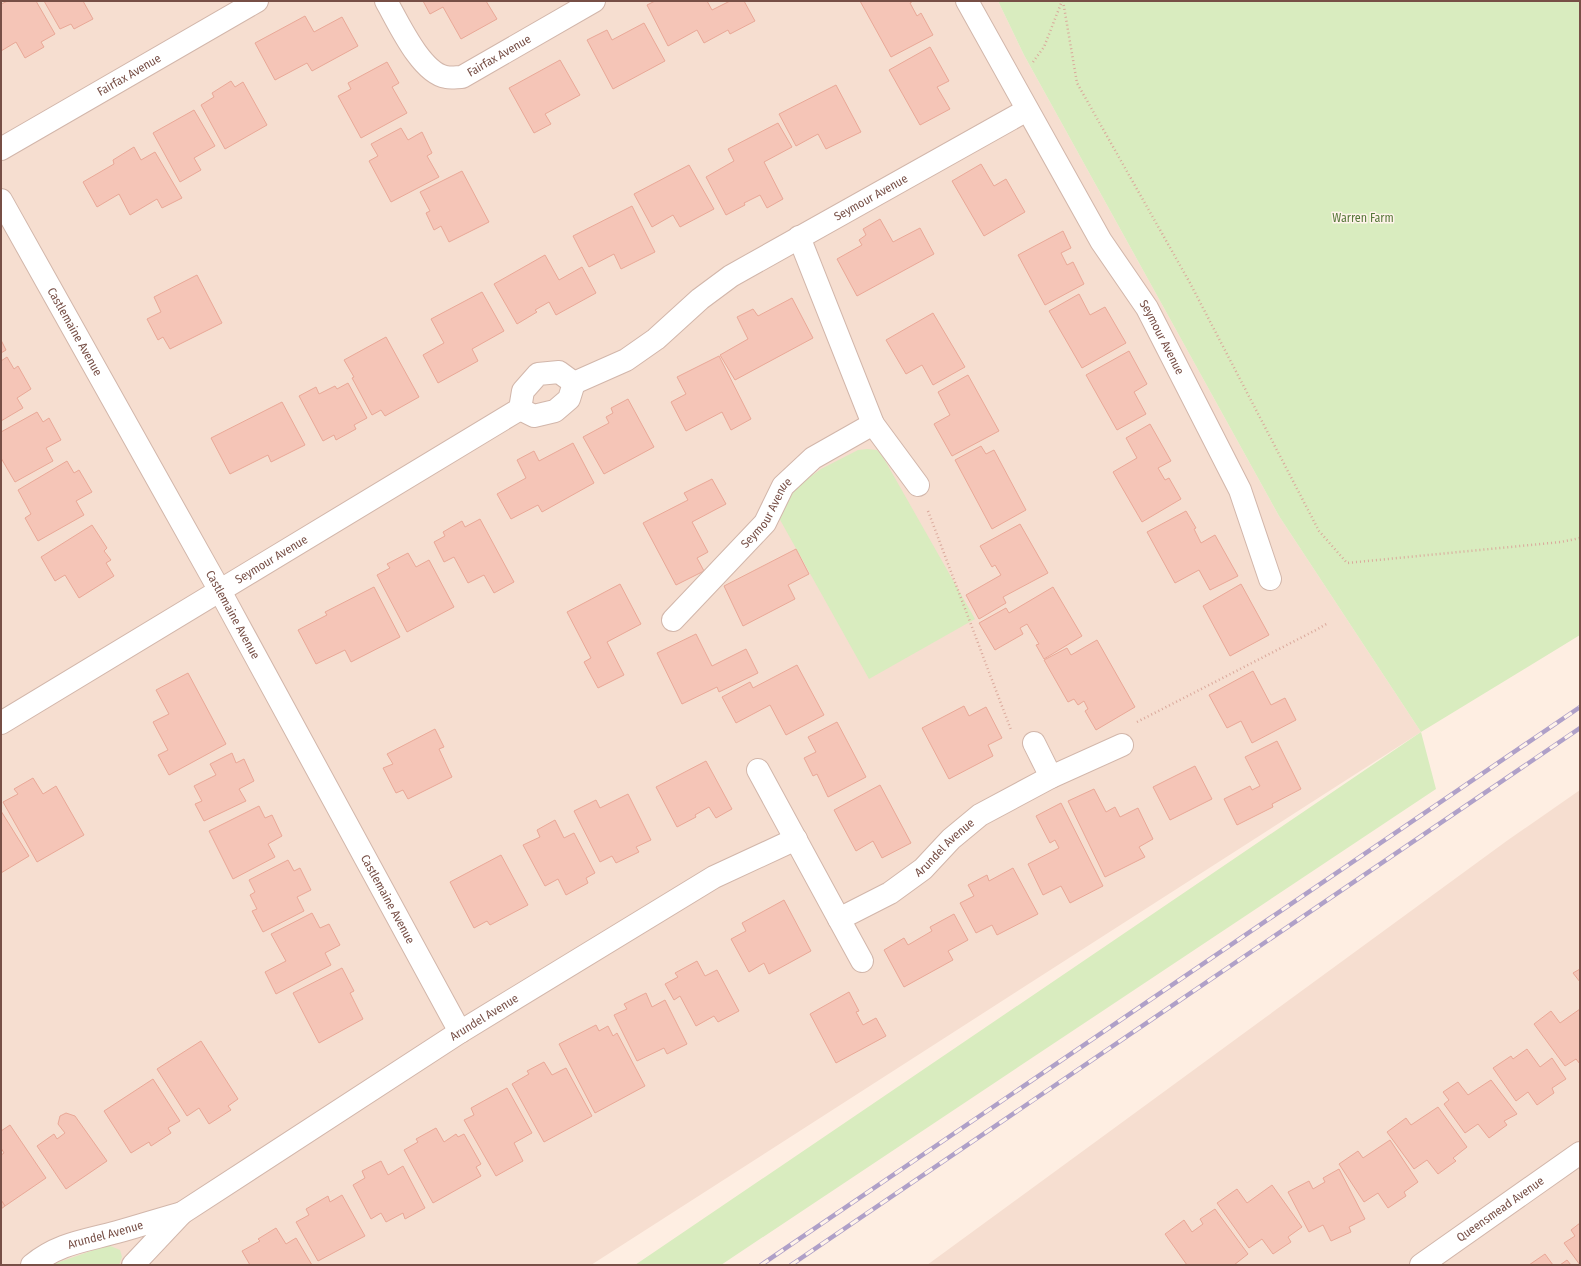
<svg xmlns="http://www.w3.org/2000/svg" width="1581" height="1266" viewBox="0 0 1581 1266" font-family="'Fira Sans Condensed',sans-serif">
	<style>
		.residential { fill: #f6ded0 }
		.green { fill: #d9ecbf }
		.building { fill: #f5c5b7; stroke: #e9a897 }
		.lines { fill: none; stroke-linecap: round; stroke-linejoin: round }
		.minor-casing { stroke: #d2b6aa; stroke-width: 24 }
		.path { stroke: #daa89b; stroke-width: 2.5; stroke-dasharray: 1 3; stroke-linecap: butt }
		.minor { stroke: #fff; stroke-width: 22 }
		.rail-casing { stroke: #afa0c8; stroke-width: 4.5 }
		.rail { stroke: #fff3ea; stroke-width: 3; stroke-dasharray: 9; stroke-linecap: butt }
		.labels { text-anchor: middle; stroke-width: 3; stroke-linejoin: round; paint-order: stroke }
		.street-label { font-size: 12px; fill: #774f46; stroke: #fff3ea }
		.park-label { font-size: 12px; fill: #58783b; stroke: #fff3ea }
	</style>
	<rect width="100%" height="100%" fill="#feeee2"/>
	<g class="residential">
		<polygon points="1,1 998,1 1024,55 1279,516 1421,732 591,1265 1,1265"/>
		<polygon points="1580,790 1580,1265 927,1265 1508,840"/>
	</g>
	<g class="green">
		<polygon points="998,1 1580,1 1580,635 1421,732 1436,789 721,1265 635,1265 1421,732 1279,516 1024,55"/>
		<polygon points="867,449 877,450 883,457 975,619 869,679 779,518 792,490 821,469 858,450"/>
		<polygon points="108,1245 120,1250 122,1257 119,1265 51,1265"/>
	</g>
	<g class="building">
		<polygon points="8,1 36,1 55,34 41,42 44,47 25,58 16,42 1,51 1,4"/>
		<polygon points="44,1 83,1 93,19 74,29 71,24 60,29"/>
		<polygon points="423,1 486,1 497,19 461,39 443,7 430,14"/>
		<polygon points="655,1 707,1 712,10 730,1 744,1 755,21 730,34 728,30 704,43 697,30 668,46 647,5"/>
		<polygon points="860,1 913,1 910,3 917,16 921,13 933,35 891,57"/>
		<polygon points="305,16 314,32 342,17 358,46 312,71 307,63 275,80 255,43"/>
		<polygon points="644,23 665,61 613,89 587,40 607,30 612,40"/>
		<polygon points="930,47 949,81 937,87 950,109 920,125 889,70"/>
		<polygon points="560,60 580,95 545,114 551,124 534,133 509,88"/>
		<polygon points="387,62 399,83 392,87 407,113 361,138 338,96 351,89 348,83"/>
		<polygon points="231,81 235,87 243,82 267,125 225,149 201,105 214,97 212,93"/>
		<polygon points="836,85 861,132 826,149 818,134 796,146 779,114"/>
		<polygon points="194,110 215,146 194,158 201,170 180,182 153,133"/>
		<polygon points="778,123 792,147 764,162 783,199 767,208 760,195 744,203 745,205 726,215 706,177 734,161 728,149"/>
		<polygon points="401,128 408,140 422,132 432,153 427,156 439,177 391,202 369,161 378,156 371,144"/>
		<polygon points="134,147 141,160 155,152 182,198 162,208 157,199 130,215 119,194 97,207 83,182 114,164 113,160"/>
		<polygon points="981,164 994,186 1006,179 1025,212 984,236 952,181"/>
		<polygon points="689,165 714,209 680,227 673,215 652,227 634,194"/>
		<polygon points="462,171 489,222 449,242 441,226 434,230 426,213 430,211 420,192"/>
		<polygon points="632,206 655,252 621,269 614,254 589,267 573,236"/>
		<polygon points="880,219 893,242 920,228 934,254 857,296 837,259 862,245 859,240 866,235 863,229"/>
		<polygon points="1063,231 1071,248 1061,253 1067,265 1073,262 1084,284 1045,305 1018,255"/>
		<polygon points="545,255 559,280 582,267 596,293 556,315 549,302 535,310 537,312 517,324 494,284"/>
		<polygon points="197,275 222,323 170,349 163,337 158,340 147,319 161,312 154,297"/>
		<polygon points="482,292 504,331 472,349 478,361 438,383 423,355 444,343 431,319"/>
		<polygon points="1079,294 1090,315 1105,307 1126,343 1082,368 1049,311"/>
		<polygon points="792,298 813,338 735,380 720,355 748,339 737,317 753,309 758,316"/>
		<polygon points="933,313 965,367 933,385 922,365 906,374 886,340"/>
		<polygon points="386,337 419,397 385,416 381,410 372,415 352,378 354,377 344,360"/>
		<polygon points="1,340 6,350 1,353"/>
		<polygon points="1129,351 1147,384 1134,392 1146,414 1117,430 1086,375"/>
		<polygon points="719,356 751,419 731,430 722,412 686,431 671,402 686,394 677,377"/>
		<polygon points="7,357 14,369 18,366 31,389 17,398 23,408 1,421 1,361"/>
		<polygon points="968,375 999,431 952,456 934,424 950,415 938,392"/>
		<polygon points="348,383 367,418 354,425 356,429 336,440 334,435 323,441 299,396 316,387 319,394 335,386 337,389"/>
		<polygon points="628,399 654,447 604,474 583,437 609,423 606,417 613,413 611,408"/>
		<polygon points="282,402 305,445 271,462 268,455 230,474 211,438"/>
		<polygon points="37,412 43,422 49,418 61,440 46,448 53,461 15,482 1,458 1,432"/>
		<polygon points="1150,424 1171,461 1158,468 1165,480 1169,478 1181,499 1142,522 1113,472 1137,458 1126,438"/>
		<polygon points="573,443 594,483 542,512 538,505 511,519 497,494 526,478 517,460 534,451 539,461"/>
		<polygon points="981,446 986,454 994,450 1026,510 992,529 955,460"/>
		<polygon points="67,461 74,473 79,470 92,492 76,501 84,515 38,541 25,518 31,514 18,490"/>
		<polygon points="712,479 726,504 692,522 708,552 697,558 704,571 676,585 643,523 688,500 684,493"/>
		<polygon points="1186,511 1196,528 1194,529 1201,543 1215,535 1238,576 1210,590 1199,570 1175,583 1147,532"/>
		<polygon points="480,519 514,582 494,593 484,575 468,583 454,557 444,562 434,542 445,536 443,532 462,521 465,527"/>
		<polygon points="1020,524 1048,573 1003,597 1006,603 979,619 966,595 1001,575 995,565 992,567 980,546"/>
		<polygon points="92,525 107,548 104,551 111,560 106,563 114,576 79,598 65,575 55,581 41,557"/>
		<polygon points="796,549 809,574 788,585 795,599 743,626 724,586"/>
		<polygon points="408,553 416,567 429,560 454,607 407,632 377,575 390,568 387,564"/>
		<polygon points="620,584 641,624 607,642 624,675 598,688 584,662 591,658 567,612"/>
		<polygon points="1241,584 1269,635 1230,656 1203,606"/>
		<polygon points="374,587 400,637 351,662 345,650 316,664 298,630 327,615 325,612"/>
		<polygon points="1053,587 1082,636 1044,659 1036,645 1039,644 1027,624 1020,628 1023,634 995,650 979,623 1006,608 1009,613"/>
		<polygon points="696,634 712,666 746,649 758,673 719,692 717,687 682,704 657,653"/>
		<polygon points="1097,640 1135,707 1096,730 1085,711 1088,709 1084,701 1078,705 1074,699 1068,702 1044,660 1067,648 1071,655"/>
		<polygon points="797,665 824,715 786,735 770,705 736,723 722,697 750,682 753,688"/>
		<polygon points="1253,671 1271,705 1285,698 1296,720 1252,743 1241,721 1227,728 1209,695"/>
		<polygon points="188,673 226,744 169,775 158,755 168,750 153,722 169,714 156,690"/>
		<polygon points="964,706 969,716 986,707 1002,738 988,745 993,756 949,779 922,728"/>
		<polygon points="837,722 866,777 828,797 817,774 813,776 804,758 816,752 808,737"/>
		<polygon points="435,729 444,747 439,749 452,777 408,799 403,790 396,793 383,768 393,764 387,754"/>
		<polygon points="1277,741 1301,789 1272,804 1273,807 1237,825 1224,799 1250,786 1252,790 1260,786 1245,757"/>
		<polygon points="232,753 236,763 244,759 254,781 239,789 246,801 204,821 195,804 202,801 194,786 216,775 210,764"/>
		<polygon points="706,761 732,809 716,818 709,807 695,815 696,817 677,827 656,787"/>
		<polygon points="1195,766 1212,799 1170,820 1153,787"/>
		<polygon points="33,778 43,794 56,786 84,835 37,862 3,802 18,794 14,789"/>
		<polygon points="880,785 911,843 882,858 873,841 856,851 834,810"/>
		<polygon points="1094,789 1106,812 1115,807 1120,817 1138,808 1153,839 1139,847 1145,857 1105,877 1068,801"/>
		<polygon points="628,794 651,840 636,847 639,852 616,863 612,856 600,862 574,811 596,800 600,808"/>
		<polygon points="1061,803 1103,886 1070,903 1061,886 1043,895 1028,864 1059,848 1055,840 1050,843 1036,816"/>
		<polygon points="259,806 265,818 272,815 282,836 268,844 275,857 233,879 209,831"/>
		<polygon points="1,811 29,856 1,873"/>
		<polygon points="555,820 564,838 574,833 595,873 586,878 588,883 566,895 558,879 545,886 523,845 540,837 537,830"/>
		<polygon points="501,855 528,905 490,925 487,921 474,928 450,882"/>
		<polygon points="288,860 294,871 300,868 311,890 297,897 304,911 263,932 252,911 257,909 250,895 255,892 249,880"/>
		<polygon points="1013,868 1038,914 997,935 992,925 976,933 960,903 974,896 968,885 987,875 989,881"/>
		<polygon points="784,900 811,951 769,974 764,963 749,972 731,939 746,931 742,923"/>
		<polygon points="312,913 320,928 329,924 340,945 325,953 331,965 276,994 265,972 286,961 271,934"/>
		<polygon points="954,914 968,940 948,951 953,960 904,987 884,950 904,938 908,945 932,931 930,927"/>
		<polygon points="697,961 705,976 717,970 739,1011 718,1022 714,1016 696,1026 680,996 674,1000 665,984 678,977 675,973"/>
		<polygon points="342,968 354,991 350,993 363,1019 319,1043 293,993"/>
		<polygon points="1580,969 1580,982 1573,973"/>
		<polygon points="849,992 859,1011 856,1012 863,1025 876,1018 886,1036 836,1063 810,1014"/>
		<polygon points="646,993 652,1007 665,1000 687,1044 667,1054 664,1048 637,1061 614,1015 627,1009 624,1004"/>
		<polygon points="1580,1009 1580,1064 1576,1059 1565,1066 1534,1024 1551,1011 1560,1023"/>
		<polygon points="596,1025 599,1031 608,1026 613,1036 617,1033 645,1086 595,1113 559,1044"/>
		<polygon points="201,1041 238,1099 228,1106 231,1110 209,1124 199,1108 187,1116 157,1069"/>
		<polygon points="1527,1049 1540,1067 1552,1058 1566,1079 1552,1088 1554,1093 1537,1105 1528,1092 1516,1101 1493,1068 1511,1056 1513,1059"/>
		<polygon points="544,1062 552,1075 566,1068 592,1116 544,1142 512,1084 529,1074 527,1071"/>
		<polygon points="153,1079 180,1121 168,1128 171,1133 151,1146 149,1142 131,1153 104,1111"/>
		<polygon points="1491,1080 1517,1114 1504,1121 1507,1125 1489,1138 1478,1124 1465,1133 1444,1104 1449,1100 1443,1092 1458,1082 1468,1095"/>
		<polygon points="507,1088 532,1133 514,1143 523,1161 496,1176 464,1120 474,1115 471,1108"/>
		<polygon points="1438,1107 1467,1147 1453,1158 1456,1161 1438,1174 1427,1160 1414,1169 1387,1132 1406,1118 1411,1125"/>
		<polygon points="66,1113 75,1116 107,1161 66,1189 37,1146 54,1134 57,1139 65,1133 58,1124 60,1116"/>
		<polygon points="10,1125 46,1178 5,1206 1,1200 1,1155 4,1153 1,1148 1,1131"/>
		<polygon points="436,1128 444,1142 456,1134 458,1137 464,1134 481,1164 476,1167 481,1176 433,1203 404,1150 418,1142 416,1139"/>
		<polygon points="1390,1140 1418,1182 1404,1192 1406,1196 1388,1208 1378,1193 1364,1202 1339,1164 1358,1151 1363,1158"/>
		<polygon points="381,1161 388,1175 403,1166 425,1208 405,1219 403,1213 386,1222 381,1213 371,1219 353,1185 365,1178 362,1171"/>
		<polygon points="1339,1169 1365,1219 1349,1227 1351,1232 1331,1241 1323,1225 1309,1232 1288,1192 1309,1181 1313,1189 1325,1182 1323,1178"/>
		<polygon points="1272,1185 1302,1227 1288,1237 1291,1242 1273,1254 1262,1239 1249,1248 1217,1203 1237,1189 1247,1203"/>
		<polygon points="342,1195 365,1236 318,1261 296,1222 309,1215 306,1209 328,1196 330,1202"/>
		<polygon points="1,1200 5,1206 1,1209"/>
		<polygon points="1215,1209 1248,1254 1234,1265 1187,1265 1165,1234 1184,1220 1192,1232 1203,1224 1200,1219"/>
		<polygon points="1580,1223 1580,1265 1564,1243 1575,1236 1571,1230"/>
		<polygon points="276,1228 286,1244 296,1238 312,1265 250,1265 242,1251 260,1241 258,1239"/>
		<polygon points="1545,1254 1553,1265 1529,1265"/>
		<polygon points="1567,1260 1571,1265 1560,1265"/>
	</g>
	<g class="lines">
		<defs>
			<g id="minor">
				<path id="s1" d="M386,1C398,22 421,73 446,77C451,78 457,77 462,77L594,1"/>
				<path id="s2" d="M967,1L1101,241L1147,308L1240,490L1270,579"/>
				<path id="s3" d="M1,149L257,1"/>
				<path id="s4" d="M1,200L220,591L460,1032"/>
				<polyline points="799,237 873,424 918,485"/>
				<path id="s5" d="M574,383L626,360L656,339L700,299L731,276L1027,110"/>
				<path id="s6" d="M673,620L765,523L783,486L813,458L873,424"/>
				<path id="s7" d="M1,723L520,409L523,391L538,374L559,372L574,383L569,399L555,411L534,416L520,409"/>
				<polyline points="1034,743 1051,777"/>
				<path id="s8" d="M758,770L839,919L890,893L923,869L951,839L980,815L1051,777L1122,745"/>
				<polyline points="839,919 862,961"/>
				<path id="s9" d="M182,1213L460,1032L714,877L796,839"/>
				<path id="s10" d="M32,1265C59,1243 85,1241 117,1232C139,1226 160,1219 182,1213L133,1265"/>
				<path id="s11" d="M1421,1265L1580,1153"/>
			</g>
		</defs>
		<use href="#minor" class="minor-casing"/>
		<g class="path">
			<polyline points="1063,1 1077,83 1190,283 1319,531 1347,563 1561,542 1580,538"/>
			<polyline points="1033,62 1044,47 1062,1"/>
			<polyline points="928,511 1011,730"/>
			<polyline points="1137,722 1316,630 1328,623"/>
		</g>
		<use href="#minor" class="minor"/>
		<defs>
			<g id="rail">
				<polyline points="761,1265 1580,707"/>
				<polyline points="791,1265 1580,728"/>
			</g>
		</defs>
		<use href="#rail" class="rail-casing"/>
		<use href="#rail" class="rail"/>
	</g>
	<g class="labels">
		<g class="street-label">
			<text dy="4" stroke="none"><textPath href="#s1" startOffset="158">Fairfax Avenue</textPath></text>
			<text dy="4" stroke="none"><textPath href="#s3" startOffset="148">Fairfax Avenue</textPath></text>
			<text dy="4" stroke="none"><textPath href="#s5" startOffset="352">Seymour Avenue</textPath></text>
			<text dy="4" stroke="none"><textPath href="#s4" startOffset="151">Castlemaine Avenue</textPath></text>
			<text dy="4" stroke="none"><textPath href="#s2" startOffset="389">Seymour Avenue</textPath></text>
			<text dy="4" stroke="none"><textPath href="#s6" startOffset="143">Seymour Avenue</textPath></text>
			<text dy="4" stroke="none"><textPath href="#s7" startOffset="316">Seymour Avenue</textPath></text>
			<text dy="4" stroke="none"><textPath href="#s4" startOffset="475">Castlemaine Avenue</textPath></text>
			<text dy="4" stroke="none"><textPath href="#s8" startOffset="298">Arundel Avenue</textPath></text>
			<text dy="4" stroke="none"><textPath href="#s4" startOffset="799">Castlemaine Avenue</textPath></text>
			<text dy="4" stroke="none"><textPath href="#s9" startOffset="360">Arundel Avenue</textPath></text>
			<text dy="4" stroke="none"><textPath href="#s11" startOffset="97">Queensmead Avenue</textPath></text>
			<text dy="4" stroke="none"><textPath href="#s10" startOffset="80">Arundel Avenue</textPath></text>
		</g>
		<g class="park-label">
			<text x="1363" y="222">Warren Farm</text>
		</g>
	</g>
	<rect width="1581" height="1266" fill="none" stroke="#774f46" stroke-width="4"/>
</svg>
